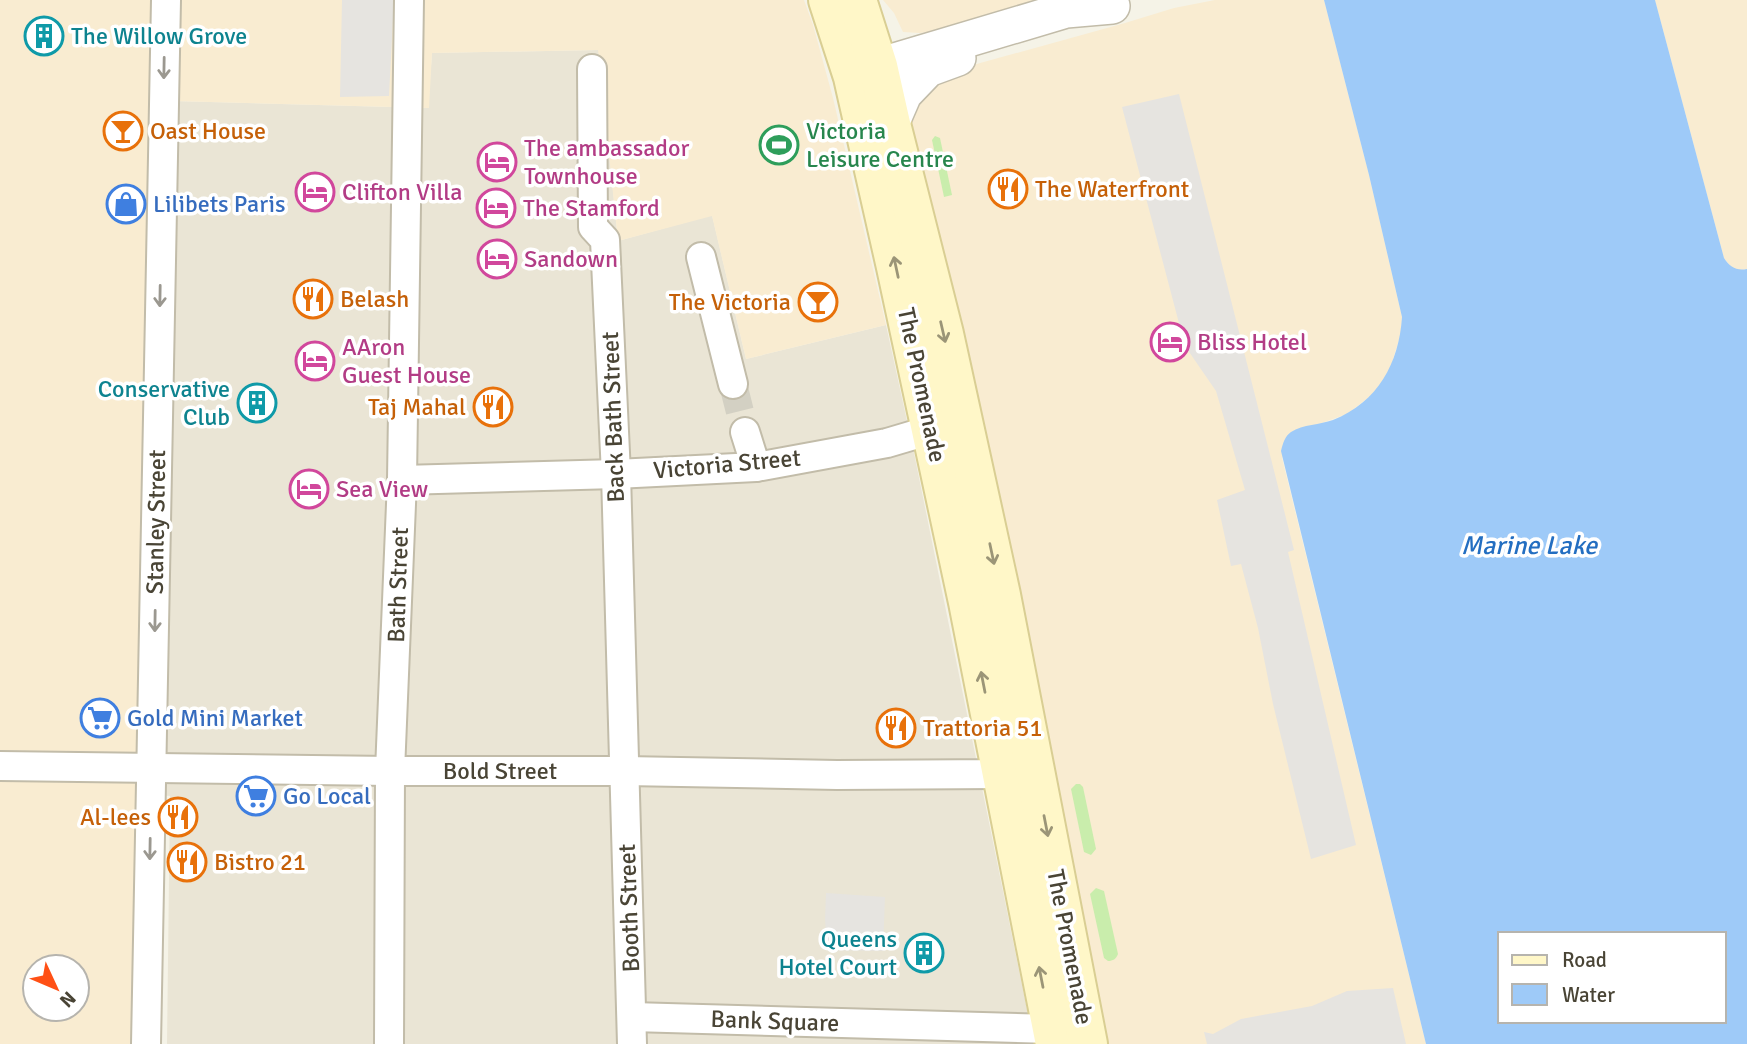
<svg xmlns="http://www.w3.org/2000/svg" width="1747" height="1044" viewBox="0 0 1747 1044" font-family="Signika,sans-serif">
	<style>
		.residential { fill: #eae5d5 }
		.commercial { fill: #f9ecd1; fill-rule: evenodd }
		.green { fill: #c9edac }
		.parking { fill: #e6e4e0 }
		.water { fill: #9ecaf8; fill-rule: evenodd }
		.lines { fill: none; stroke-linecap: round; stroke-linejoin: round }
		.minor-tunnel { stroke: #d3d0c3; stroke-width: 28; stroke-dasharray: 28 14; stroke-linecap: butt }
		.minor-casing { stroke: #c2bca9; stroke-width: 32 }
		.tertiary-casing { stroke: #c2bca9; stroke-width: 38 }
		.secondary-casing { stroke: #d9ce93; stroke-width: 42 }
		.minor { stroke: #fff; stroke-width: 28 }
		.tertiary { stroke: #fff; stroke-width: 35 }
		.secondary { stroke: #fff7c8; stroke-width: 38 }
		.oneway { stroke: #9b9890 }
		.oneway2 { stroke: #9b9577 }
		.labels { text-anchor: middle; stroke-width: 7; stroke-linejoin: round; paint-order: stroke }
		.culture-label { font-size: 24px; fill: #0d838f; stroke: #fff; text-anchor: end }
		.food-label { font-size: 24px; fill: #c56008; stroke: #fff; text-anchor: start }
		.leisure-label { font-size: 24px; fill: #27864d; stroke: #fff; text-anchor: start }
		.hotel-label { font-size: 24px; fill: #b23c85; stroke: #fff; text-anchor: start }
		.shop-label { font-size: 24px; fill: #366cbe; stroke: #fff; text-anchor: start }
		.street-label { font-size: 24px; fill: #494435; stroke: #fff }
		.water-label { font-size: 26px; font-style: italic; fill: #236ec1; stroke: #fff }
	</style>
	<rect width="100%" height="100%" fill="#f5f3e7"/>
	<polygon class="residential" points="599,50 618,241 712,215 746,359 886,325 914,453 1034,1044 167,1044 170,796 160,795 173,101 428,108 432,53"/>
	<g class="commercial">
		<path d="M0,0H804L813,25L833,98L886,325L746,359L712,216L618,241L598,50L432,53L429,108L173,101L148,1044H0ZM35,967H77V1009H35Z"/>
		<polygon points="883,0 1054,0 951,29 920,33 903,32 894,13"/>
		<polygon points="1215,0 1324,0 1369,175 1402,317 1401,333 1391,366 1383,380 1373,394 1347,414 1316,425 1300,428 1282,458 1426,1044 1107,1044 909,138 912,97 937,75 1125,23 1174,8"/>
		<polygon points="1655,0 1747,0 1747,269 1738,270 1732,268 1724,258"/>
	</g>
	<g class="green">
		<polygon points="935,136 940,138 952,195 944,197 932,140"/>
		<polygon points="1076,784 1080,784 1083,787 1096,849 1091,855 1084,852 1071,789"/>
		<path d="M1096,888L1104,891L1118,954C1116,959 1113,961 1108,961L1104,958L1090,894Z"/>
	</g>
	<g class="parking">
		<polygon points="342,0 394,0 389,96 340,97"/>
		<polygon points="1179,94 1294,550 1288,552 1356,845 1311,859 1273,704 1258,628 1241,564 1231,566 1217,500 1245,490 1216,391 1185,346 1122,107"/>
		<polygon points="826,893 885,897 883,951 827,950 825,919"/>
		<polygon points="1393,988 1406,1044 1207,1044 1204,1032 1213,1034 1241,1019 1312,1006 1347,991"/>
	</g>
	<path class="water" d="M1324,0H1655L1724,258C1730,267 1736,271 1747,269V1044H1426L1281,451C1283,443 1285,436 1291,432C1303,424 1320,425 1333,420C1378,402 1399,363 1402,317L1369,175ZM1500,934H1724V1021H1500Z"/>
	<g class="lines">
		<polyline class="minor-tunnel" points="733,384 745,432"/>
		<defs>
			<g id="minor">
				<polyline points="592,69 593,227 605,240 616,474 632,1044"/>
				<polyline points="701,257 733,384"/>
				<polyline points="745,432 756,467"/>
				<polyline points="402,480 616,474 756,467 887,443 914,435 946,420"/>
				<polyline points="0,766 390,771 625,771 837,775 1000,774 1019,770"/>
				<polyline points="632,1017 1051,1029 1069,1024"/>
				<polyline points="146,1044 166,0"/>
				<polyline points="389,1044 390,771 402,480 409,0"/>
			</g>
			<g id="tertiary">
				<polyline points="854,56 868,65 878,66 1066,10 1112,6"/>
				<polyline points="891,124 904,94 928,69 958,58"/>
			</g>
			<g id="secondary">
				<polyline points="828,0 853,77 896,267 968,602 1055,1044"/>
				<polyline points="857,0 878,66 891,124 944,334 1001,595 1088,1044"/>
			</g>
		</defs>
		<use href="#minor" class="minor-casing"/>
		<use href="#tertiary" class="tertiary-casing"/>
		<use href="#secondary" class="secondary-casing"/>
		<use href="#minor" class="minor"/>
		<use href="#tertiary" class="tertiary"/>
		<use href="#secondary" class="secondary"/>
	</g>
	<defs><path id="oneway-shaft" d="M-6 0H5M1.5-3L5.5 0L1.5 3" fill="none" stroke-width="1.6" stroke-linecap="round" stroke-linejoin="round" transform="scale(1.75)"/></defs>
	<g class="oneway">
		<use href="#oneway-shaft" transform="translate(164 68) rotate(91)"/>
		<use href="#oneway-shaft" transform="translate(160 296) rotate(91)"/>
		<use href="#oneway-shaft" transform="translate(155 621) rotate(91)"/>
		<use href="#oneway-shaft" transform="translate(150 849) rotate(91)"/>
	</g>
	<g class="oneway2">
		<use href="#oneway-shaft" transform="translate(896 267) rotate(-102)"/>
		<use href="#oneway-shaft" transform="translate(943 332) rotate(77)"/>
		<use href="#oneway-shaft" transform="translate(992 554) rotate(78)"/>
		<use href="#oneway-shaft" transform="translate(983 682) rotate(-101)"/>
		<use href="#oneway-shaft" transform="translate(1046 826) rotate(79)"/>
		<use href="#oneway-shaft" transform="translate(1041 977) rotate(-101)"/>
	</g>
	<defs>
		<symbol id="building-ring" viewBox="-11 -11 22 22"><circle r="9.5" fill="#fff" stroke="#0f9aa8" stroke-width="1.5"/><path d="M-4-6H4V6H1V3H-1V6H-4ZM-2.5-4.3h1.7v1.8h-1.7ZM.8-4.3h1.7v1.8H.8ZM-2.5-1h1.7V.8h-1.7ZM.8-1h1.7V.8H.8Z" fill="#0f9aa8"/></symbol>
		<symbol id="bar-ring" viewBox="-11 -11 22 22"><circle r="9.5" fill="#fff" stroke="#e8710a" stroke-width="1.5"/><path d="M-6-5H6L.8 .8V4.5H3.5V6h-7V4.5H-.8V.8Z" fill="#e8710a"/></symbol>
		<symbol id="stadium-ring" viewBox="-11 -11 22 22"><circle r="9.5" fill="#fff" stroke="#2e9e5b" stroke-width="1.5"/><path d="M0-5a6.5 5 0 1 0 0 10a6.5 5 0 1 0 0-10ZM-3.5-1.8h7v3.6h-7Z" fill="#2e9e5b"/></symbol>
		<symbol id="hotel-ring" viewBox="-11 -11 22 22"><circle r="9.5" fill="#fff" stroke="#d1479c" stroke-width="1.5"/><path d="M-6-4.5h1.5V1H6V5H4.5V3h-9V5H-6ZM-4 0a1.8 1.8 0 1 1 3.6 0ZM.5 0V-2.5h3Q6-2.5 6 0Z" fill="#d1479c"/></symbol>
		<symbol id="restaurant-ring" viewBox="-11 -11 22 22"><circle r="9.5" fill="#fff" stroke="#e8710a" stroke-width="1.5"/><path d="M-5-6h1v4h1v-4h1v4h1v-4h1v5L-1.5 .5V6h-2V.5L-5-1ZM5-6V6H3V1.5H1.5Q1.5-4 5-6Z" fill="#e8710a"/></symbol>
		<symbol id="shop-ring" viewBox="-11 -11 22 22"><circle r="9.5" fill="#fff" stroke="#3f7fe0" stroke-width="1.5"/><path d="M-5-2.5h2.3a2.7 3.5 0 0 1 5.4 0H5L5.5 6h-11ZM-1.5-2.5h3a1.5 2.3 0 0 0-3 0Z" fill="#3f7fe0"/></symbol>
		<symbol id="supermarket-ring" viewBox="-11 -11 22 22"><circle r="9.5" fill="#fff" stroke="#3f7fe0" stroke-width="1.5"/><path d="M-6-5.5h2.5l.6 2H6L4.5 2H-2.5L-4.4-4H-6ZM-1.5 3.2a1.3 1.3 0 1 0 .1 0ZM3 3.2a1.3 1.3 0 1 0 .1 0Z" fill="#3f7fe0"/></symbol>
	</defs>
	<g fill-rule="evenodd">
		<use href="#building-ring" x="22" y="14" width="44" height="44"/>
		<use href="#bar-ring" x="101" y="109" width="44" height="44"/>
		<use href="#stadium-ring" x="757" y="123" width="44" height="44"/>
		<use href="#hotel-ring" x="475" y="140" width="44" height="44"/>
		<use href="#restaurant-ring" x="986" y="167" width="44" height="44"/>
		<use href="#hotel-ring" x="293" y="170" width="44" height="44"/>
		<use href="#shop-ring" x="104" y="182" width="44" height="44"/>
		<use href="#hotel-ring" x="474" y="186" width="44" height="44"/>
		<use href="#hotel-ring" x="475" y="237" width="44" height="44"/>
		<use href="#restaurant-ring" x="291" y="277" width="44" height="44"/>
		<use href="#bar-ring" x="796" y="280" width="44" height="44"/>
		<use href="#hotel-ring" x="1148" y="320" width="44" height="44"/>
		<use href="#hotel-ring" x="293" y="339" width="44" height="44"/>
		<use href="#building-ring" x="235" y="381" width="44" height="44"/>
		<use href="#restaurant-ring" x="471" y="385" width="44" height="44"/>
		<use href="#hotel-ring" x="287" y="467" width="44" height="44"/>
		<use href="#supermarket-ring" x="78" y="696" width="44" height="44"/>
		<use href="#restaurant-ring" x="874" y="706" width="44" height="44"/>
		<use href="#supermarket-ring" x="234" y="774" width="44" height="44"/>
		<use href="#restaurant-ring" x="156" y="795" width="44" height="44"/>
		<use href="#restaurant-ring" x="165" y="840" width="44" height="44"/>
		<use href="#building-ring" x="902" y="931" width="44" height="44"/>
	</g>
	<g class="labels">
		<g class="culture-label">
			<text x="71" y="44" text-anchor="start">The Willow Grove</text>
			<text x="230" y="397">Conservative<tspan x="230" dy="28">Club</tspan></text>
			<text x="897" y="947">Queens<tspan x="897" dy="28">Hotel Court</tspan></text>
		</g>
		<g class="food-label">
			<text x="150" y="139">Oast House</text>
			<text x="1035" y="197">The Waterfront</text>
			<text x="340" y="307">Belash</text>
			<text x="791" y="310" text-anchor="end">The Victoria</text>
			<text x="466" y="415" text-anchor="end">Taj Mahal</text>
			<text x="923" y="736">Trattoria 51</text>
			<text x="151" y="825" text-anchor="end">Al-lees</text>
			<text x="214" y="870">Bistro 21</text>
		</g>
		<g class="leisure-label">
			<text x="806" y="139">Victoria<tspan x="806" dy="28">Leisure Centre</tspan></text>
		</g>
		<g class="hotel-label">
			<text x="524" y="156">The ambassador<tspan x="524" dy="28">Townhouse</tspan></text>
			<text x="342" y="200">Clifton Villa</text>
			<text x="523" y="216">The Stamford</text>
			<text x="524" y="267">Sandown</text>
			<text x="1197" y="350">Bliss Hotel</text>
			<text x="342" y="355">AAron<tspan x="342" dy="28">Guest House</tspan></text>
			<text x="336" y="497">Sea View</text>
		</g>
		<g class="shop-label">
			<text x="153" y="212">Lilibets Paris</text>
			<text x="127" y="726">Gold Mini Market</text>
			<text x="283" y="804">Go Local</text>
		</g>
		<g class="street-label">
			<text transform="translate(922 385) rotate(78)" y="8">The Promenade</text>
			<text transform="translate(613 417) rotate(-92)" y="8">Back Bath Street</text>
			<text transform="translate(727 464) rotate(-5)" y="8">Victoria Street</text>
			<text transform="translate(156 522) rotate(-89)" y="8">Stanley Street</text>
			<text transform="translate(398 585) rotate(-88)" y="8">Bath Street</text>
			<text x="500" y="779">Bold Street</text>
			<text transform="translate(629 908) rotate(-92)" y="8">Booth Street</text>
			<text transform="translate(1070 947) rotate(79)" y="8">The Promenade</text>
			<text transform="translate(775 1021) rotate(2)" y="8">Bank Square</text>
		</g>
		<g class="water-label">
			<text x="1529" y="554">Marine Lake</text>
		</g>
	</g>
	<rect x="1498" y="932" width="228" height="91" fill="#ffffff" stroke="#b6b4ae" stroke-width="2"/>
	<rect x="1512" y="955" width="35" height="10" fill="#fff7c8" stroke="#b6b4ae" stroke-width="2"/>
	<text x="1562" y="967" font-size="21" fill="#494435">Road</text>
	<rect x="1512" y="984" width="35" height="21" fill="#9ecaf8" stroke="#b6b4ae" stroke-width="2"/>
	<text x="1562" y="1002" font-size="21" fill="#494435">Water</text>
	<g transform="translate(56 988) rotate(134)"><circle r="33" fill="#ffffff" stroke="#b6b4ae" stroke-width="2"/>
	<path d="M0-5L12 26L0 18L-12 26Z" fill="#ff5015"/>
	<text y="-10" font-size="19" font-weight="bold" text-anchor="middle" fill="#494435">N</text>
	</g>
</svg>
